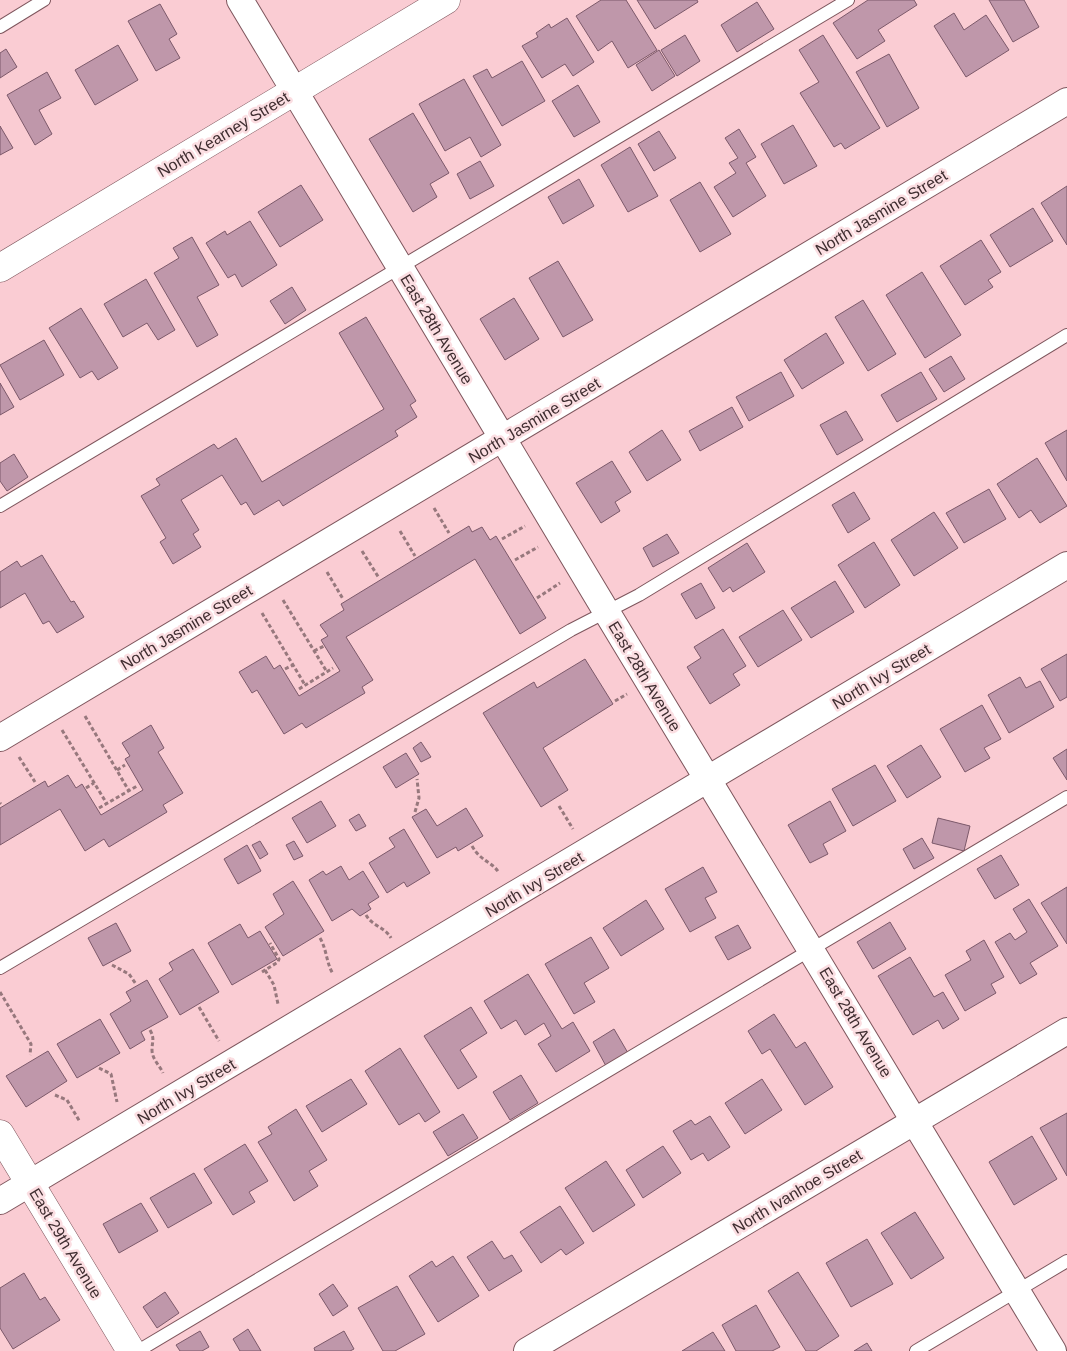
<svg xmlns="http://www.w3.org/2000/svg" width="1067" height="1351" viewBox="0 0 1067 1351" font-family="Arial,sans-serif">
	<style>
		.building { fill: #bf97aa; stroke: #7c596a }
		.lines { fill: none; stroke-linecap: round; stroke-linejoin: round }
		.lane-casing { stroke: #7e565d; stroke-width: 14 }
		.street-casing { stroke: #7e565d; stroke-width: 28 }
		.secondary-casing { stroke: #7e565d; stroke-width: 29 }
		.path { stroke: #97787d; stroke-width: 3; stroke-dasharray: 4 2.5; stroke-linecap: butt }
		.lane { stroke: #fff; stroke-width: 12 }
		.street { stroke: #fff; stroke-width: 26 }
		.secondary { stroke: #fff; stroke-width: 28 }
		.labels { text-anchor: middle; stroke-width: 5; stroke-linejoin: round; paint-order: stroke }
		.street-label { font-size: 16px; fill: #3f2d30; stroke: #fbdee2 }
	</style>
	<rect width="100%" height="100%" fill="#faccd3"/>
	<g class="building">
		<polygon points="601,0 626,0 657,50 628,68 612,41 598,51 576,16"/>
		<polygon points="637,0 697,0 698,2 655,29"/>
		<polygon points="868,0 914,0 917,5 878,30 885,41 857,59 833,23"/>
		<polygon points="989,0 1024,0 1039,27 1013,42"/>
		<polygon points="757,2 774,29 737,52 721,25"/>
		<polygon points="160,4 177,34 169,39 180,58 156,71 128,21"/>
		<polygon points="954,13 964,30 986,15 1009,50 966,77 934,26"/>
		<polygon points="567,18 594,62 573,76 565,64 542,78 522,46 538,37 536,33 549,24 551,28"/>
		<polygon points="685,35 700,61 677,76 661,50"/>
		<polygon points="823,35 880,128 845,149 841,143 834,147 800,93 819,82 799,50"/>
		<polygon points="118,45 138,80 95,105 75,70"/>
		<polygon points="6,49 17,67 0,78 0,53"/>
		<polygon points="659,50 675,76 652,91 636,65"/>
		<polygon points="889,54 919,108 887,127 856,72"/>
		<polygon points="522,61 545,101 502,126 473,76 487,69 492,78"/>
		<polygon points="47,72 61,98 39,110 52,134 35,145 7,95"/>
		<polygon points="464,79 501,145 481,157 470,137 445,151 419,104"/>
		<polygon points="578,85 600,122 574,137 552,101"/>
		<polygon points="413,113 449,173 430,184 437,197 413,212 369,139"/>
		<polygon points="793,125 817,166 784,184 761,144"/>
		<polygon points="0,126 13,148 0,155"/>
		<polygon points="739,129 756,157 746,163 766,196 733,217 714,187 736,173 729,163 738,158 725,138"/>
		<polygon points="659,131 676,158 654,171 638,144"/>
		<polygon points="630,147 658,196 628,212 601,165"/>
		<polygon points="480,161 494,186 470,199 457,174"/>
		<polygon points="579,179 594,206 563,224 548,197"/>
		<polygon points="700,182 731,234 700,252 670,200"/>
		<polygon points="301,185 323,220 280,247 258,212"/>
		<polygon points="1067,186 1067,245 1041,203"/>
		<polygon points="1033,208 1053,241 1010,267 990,235"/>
		<polygon points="250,221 277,265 242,287 235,274 228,278 206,243 225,231 227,235"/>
		<polygon points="192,237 219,285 197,297 218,335 197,347 154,273 179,258 173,248"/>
		<polygon points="981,240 1001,272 988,280 993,287 965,305 940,266"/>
		<polygon points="558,261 593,320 563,337 529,278"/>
		<polygon points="922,272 961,335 925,358 886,295"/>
		<polygon points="146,279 175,330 158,340 147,323 123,337 104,304"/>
		<polygon points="292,287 306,310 285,324 270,301"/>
		<polygon points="514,298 539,339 505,360 480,319"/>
		<polygon points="863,300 896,354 868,371 835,317"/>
		<polygon points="81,308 118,368 98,380 92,371 80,378 49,328"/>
		<polygon points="366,317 416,401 410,405 417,417 395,431 398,436 283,506 279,500 254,515 246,502 241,505 222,475 181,500 199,530 193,534 201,547 173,564 160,542 166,538 141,496 160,485 156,479 214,444 218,449 236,438 262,482 384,409 339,333"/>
		<polygon points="826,333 844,363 802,389 784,360"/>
		<polygon points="44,340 64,375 20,400 0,365"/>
		<polygon points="951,356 965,379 944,392 929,369"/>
		<polygon points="781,372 794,396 749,421 736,397"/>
		<polygon points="921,372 937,399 897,422 881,395"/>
		<polygon points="0,383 14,407 0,415"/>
		<polygon points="732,407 743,427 700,451 689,431"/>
		<polygon points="846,411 863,440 837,455 820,425"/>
		<polygon points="662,430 681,460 647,481 629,452"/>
		<polygon points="1067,430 1067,481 1045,443"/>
		<polygon points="14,454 28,477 7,491 0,481 0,463"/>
		<polygon points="1037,458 1067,506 1040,523 1031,510 1019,518 997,484"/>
		<polygon points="612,461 631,492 615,502 620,511 601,523 576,483"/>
		<polygon points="989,489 1006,519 964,543 946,513"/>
		<polygon points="854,492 870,519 848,533 832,505"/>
		<polygon points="934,512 958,548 914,576 891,540"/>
		<polygon points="469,526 472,532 482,527 490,540 496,536 546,618 520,634 475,559 346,637 373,680 362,687 365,693 306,728 302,723 284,734 257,690 252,693 239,672 266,656 274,669 280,665 299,696 340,671 321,640 328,636 320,625 344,610 341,604"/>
		<polygon points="667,534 679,553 653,567 643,548"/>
		<polygon points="874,542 900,585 865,608 838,565"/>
		<polygon points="747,543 765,572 733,592 730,587 723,592 708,568"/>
		<polygon points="42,555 71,602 74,601 84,617 57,633 49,621 43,624 25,593 0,608 0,572 17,561 21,567"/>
		<polygon points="835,581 854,612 811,638 791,608"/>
		<polygon points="701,583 715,608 696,619 681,594"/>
		<polygon points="783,610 802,640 758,667 739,637"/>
		<polygon points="723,629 746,666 733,674 740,685 710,704 687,667 701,658 694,647"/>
		<polygon points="1067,654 1067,697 1060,701 1041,669"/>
		<polygon points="585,659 613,704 543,748 568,790 541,807 483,713 534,682 537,688"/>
		<polygon points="1020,677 1026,688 1040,681 1054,707 1009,733 988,695"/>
		<polygon points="982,705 1001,739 984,748 990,758 965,772 940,729"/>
		<polygon points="151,725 164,748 158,752 183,793 163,805 167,812 109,847 104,839 85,851 60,809 0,845 0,808 45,781 48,787 68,775 76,788 82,784 101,815 143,790 125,759 130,756 122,743"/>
		<polygon points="421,742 431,757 421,762 413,748"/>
		<polygon points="921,745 941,777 907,798 887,766"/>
		<polygon points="1067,749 1067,780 1053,758"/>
		<polygon points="406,753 419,774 396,788 383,767"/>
		<polygon points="875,765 896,801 853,826 832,789"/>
		<polygon points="321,801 336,826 307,843 292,818"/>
		<polygon points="830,801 846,831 823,844 828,854 810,863 788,825"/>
		<polygon points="466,808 483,836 458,851 456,847 437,858 412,817 426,809 437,826"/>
		<polygon points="359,814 366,826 356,831 349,820"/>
		<polygon points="938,818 970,826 964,851 932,843"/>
		<polygon points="404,829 430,873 407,887 404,882 387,893 369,863 395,847 389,838"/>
		<polygon points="922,838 934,858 914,869 903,849"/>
		<polygon points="260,841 268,854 260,859 252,845"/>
		<polygon points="294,841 303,856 294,860 286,845"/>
		<polygon points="247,845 261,871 238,884 224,859"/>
		<polygon points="1001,855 1019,885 995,899 977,869"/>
		<polygon points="341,866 349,880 363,871 379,897 368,904 371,909 360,916 352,909 332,921 309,880 323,871 326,875"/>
		<polygon points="703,867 717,892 705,898 716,918 690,932 665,889"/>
		<polygon points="293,881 324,931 283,956 265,927 284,914 273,894"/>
		<polygon points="1067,887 1067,944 1041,903"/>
		<polygon points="1029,899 1058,946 1030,963 1037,974 1020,984 995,942 1010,933 1015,940 1027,932 1013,909"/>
		<polygon points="646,900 664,929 621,956 603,928"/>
		<polygon points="890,922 906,949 873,969 857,942"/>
		<polygon points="116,923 131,951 103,966 88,938"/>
		<polygon points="240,924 248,938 260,931 277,959 232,985 208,943"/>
		<polygon points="738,925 751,948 728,960 715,937"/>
		<polygon points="591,937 609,968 584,983 595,1002 574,1014 545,964"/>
		<polygon points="984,940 1004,977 991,984 996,993 965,1011 945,975 971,960 966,951"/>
		<polygon points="193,949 219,992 180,1015 159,979 173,970 169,963"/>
		<polygon points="910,957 934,997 943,992 959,1019 943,1029 938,1020 913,1035 878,976"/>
		<polygon points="528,974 562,1029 573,1022 590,1051 556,1072 538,1044 551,1036 544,1023 525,1035 516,1020 501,1029 484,1001"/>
		<polygon points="147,980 168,1017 141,1032 145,1040 130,1049 110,1014 131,1001 126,992"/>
		<polygon points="471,1007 487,1033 460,1050 477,1077 458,1089 424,1036"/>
		<polygon points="774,1014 796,1048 805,1042 833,1087 805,1105 770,1049 762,1054 748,1031"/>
		<polygon points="100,1019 120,1053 77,1078 57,1044"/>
		<polygon points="614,1029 628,1053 606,1066 593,1042"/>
		<polygon points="400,1048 440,1112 425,1122 419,1113 399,1125 365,1071"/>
		<polygon points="48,1051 67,1081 26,1107 6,1076"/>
		<polygon points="521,1075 538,1103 510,1120 493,1092"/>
		<polygon points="351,1079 367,1104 322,1132 306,1106"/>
		<polygon points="762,1079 782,1110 745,1134 725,1103"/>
		<polygon points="296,1109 327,1160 309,1171 318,1186 294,1201 258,1142 272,1134 268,1127"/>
		<polygon points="1067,1113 1067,1176 1040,1128"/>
		<polygon points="463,1114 478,1138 448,1156 433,1132"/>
		<polygon points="710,1116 730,1147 708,1161 703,1153 691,1160 673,1131 691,1120 695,1125"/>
		<polygon points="1032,1136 1057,1179 1014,1205 989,1162"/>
		<polygon points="245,1144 268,1181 249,1192 255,1202 233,1215 204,1169"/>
		<polygon points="663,1146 681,1173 643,1198 626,1170"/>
		<polygon points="606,1161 635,1205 593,1232 565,1188"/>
		<polygon points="194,1173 212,1203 168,1228 150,1198"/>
		<polygon points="141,1203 158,1231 119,1253 103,1224"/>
		<polygon points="560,1206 584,1243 566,1255 561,1249 541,1263 520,1232"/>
		<polygon points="915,1212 944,1258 911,1279 881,1233"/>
		<polygon points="867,1239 893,1284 851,1307 826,1263"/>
		<polygon points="492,1241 504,1259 512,1255 522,1271 489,1291 467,1257"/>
		<polygon points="453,1256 479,1296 438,1322 409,1276 432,1261 436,1267"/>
		<polygon points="798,1272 839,1336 816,1351 806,1351 768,1291"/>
		<polygon points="24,1273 40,1300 45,1297 60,1320 13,1349 0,1328 0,1288"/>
		<polygon points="333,1284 348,1306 333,1316 319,1294"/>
		<polygon points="397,1286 425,1334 395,1351 383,1351 358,1308"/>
		<polygon points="165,1292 179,1313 157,1328 143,1307"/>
		<polygon points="756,1305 780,1347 772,1351 736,1351 722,1325"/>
		<polygon points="248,1329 261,1351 240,1351 233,1339"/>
		<polygon points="200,1331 209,1347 202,1351 180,1351 176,1345"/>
		<polygon points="344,1331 354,1349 350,1351 315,1351 314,1348"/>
		<polygon points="713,1332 725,1351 682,1351"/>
		<polygon points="867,1343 872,1351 854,1351"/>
	</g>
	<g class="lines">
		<defs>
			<g id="lane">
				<polyline points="0,27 44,0"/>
				<polyline points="0,506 848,0"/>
				<polyline points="0,968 571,630 639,595 1067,335"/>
				<polyline points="138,1351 1067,797"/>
				<polyline points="916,1351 1067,1261"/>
			</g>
			<g id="street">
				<polyline points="240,0 606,611 1053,1351"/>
				<polyline points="0,738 1067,101"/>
				<polyline points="0,1201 1067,565"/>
				<polyline points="527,1351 1067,1031"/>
			</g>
			<g id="secondary">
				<polyline points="0,268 446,0"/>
				<polyline points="0,1134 131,1351"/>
			</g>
		</defs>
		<use href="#lane" class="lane-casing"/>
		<use href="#street" class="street-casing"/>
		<use href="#secondary" class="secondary-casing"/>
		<g class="path">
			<polyline points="434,508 449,533"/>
			<polyline points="400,531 415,556"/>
			<polyline points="502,539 525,526"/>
			<polyline points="362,551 379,578"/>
			<polyline points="515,560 538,547"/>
			<polyline points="327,572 343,599"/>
			<polyline points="537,598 560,583"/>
			<polyline points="283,600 327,672"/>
			<polyline points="262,613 305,685"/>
			<polyline points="314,651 324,646"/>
			<polyline points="285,669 293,665"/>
			<polyline points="299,689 333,668"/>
			<polyline points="615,701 627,694"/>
			<polyline points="85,716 129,791"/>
			<polyline points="62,730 107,804"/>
			<polyline points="19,757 35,782"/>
			<polyline points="117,770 125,765"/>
			<polyline points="86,788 94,783"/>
			<polyline points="0,803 1,804"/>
			<polyline points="559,806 573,829"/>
			<polyline points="99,808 137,786"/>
			<polyline points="415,812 419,798 417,779"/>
			<path d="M472,846C481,862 492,861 499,873"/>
			<path d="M366,915C372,926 385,927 391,938"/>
			<path d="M320,938C327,950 326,962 333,974"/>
			<polyline points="112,965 129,974 136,984"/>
			<polyline points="265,970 274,985 278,1004"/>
			<polyline points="262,972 278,962 279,959 270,943"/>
			<polyline points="0,992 31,1044 30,1055"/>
			<polyline points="199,1007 219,1041"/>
			<path d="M150,1030C155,1039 152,1041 152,1050C152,1059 160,1066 163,1073"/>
			<polyline points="99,1068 111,1074 117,1102"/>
			<polyline points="55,1095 67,1100 80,1122"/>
		</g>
		<use href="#lane" class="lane"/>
		<use href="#street" class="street"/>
		<use href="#secondary" class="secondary"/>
	</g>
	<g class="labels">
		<g class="street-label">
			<text transform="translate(223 134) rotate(-31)" y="6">North Kearney Street</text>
			<text transform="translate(881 212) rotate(-31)" y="6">North Jasmine Street</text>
			<text transform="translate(437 329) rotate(59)" y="6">East 28th Avenue</text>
			<text transform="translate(534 420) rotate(-31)" y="6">North Jasmine Street</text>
			<text transform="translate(186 627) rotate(-31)" y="6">North Jasmine Street</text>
			<text transform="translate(645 676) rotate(59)" y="6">East 28th Avenue</text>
			<text transform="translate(881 676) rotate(-31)" y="6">North Ivy Street</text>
			<text transform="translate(534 884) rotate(-31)" y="6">North Ivy Street</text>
			<text transform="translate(856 1022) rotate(59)" y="6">East 28th Avenue</text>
			<text transform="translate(186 1091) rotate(-31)" y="6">North Ivy Street</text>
			<text transform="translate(797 1191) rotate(-31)" y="6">North Ivanhoe Street</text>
			<text transform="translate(66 1243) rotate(59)" y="6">East 29th Avenue</text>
		</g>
	</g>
</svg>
